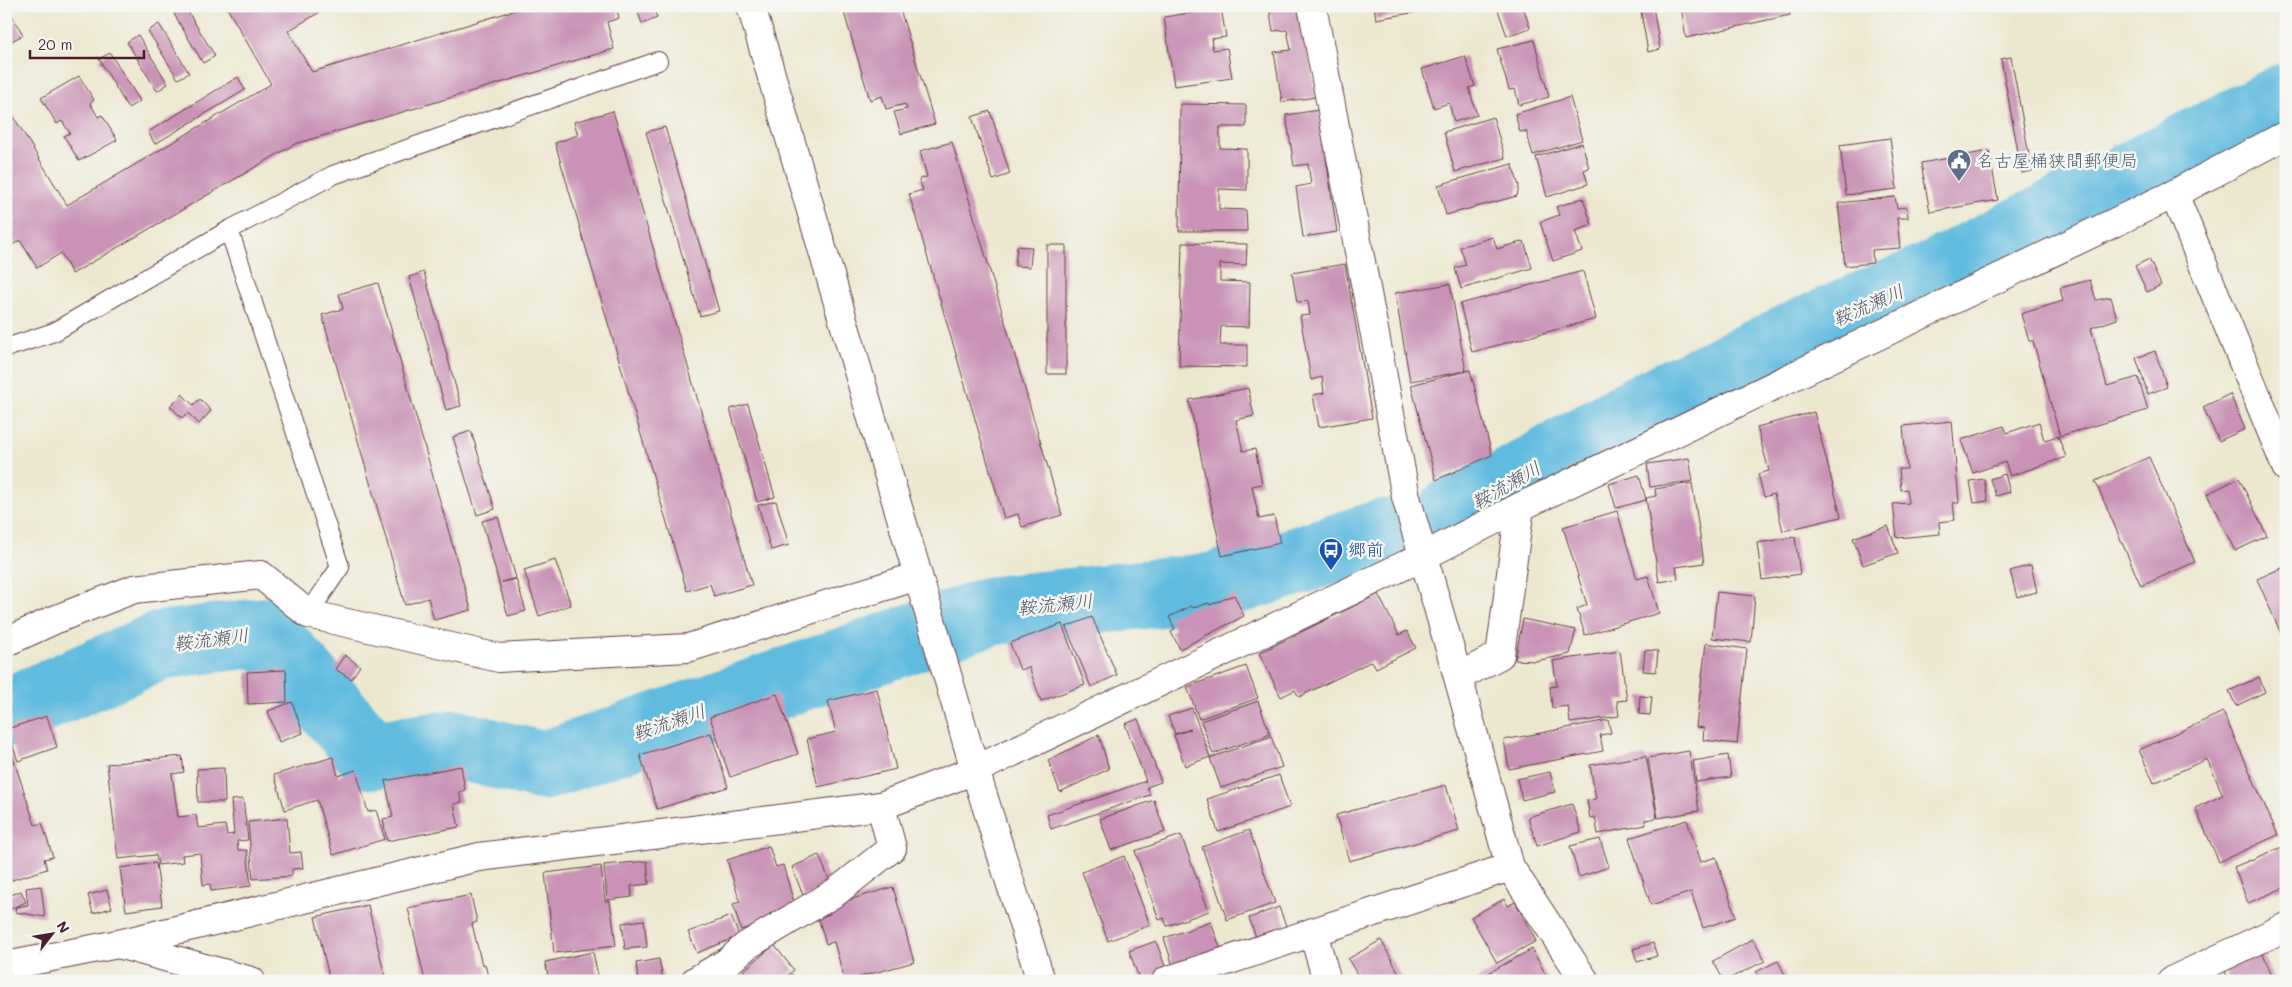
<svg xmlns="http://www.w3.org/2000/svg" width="2292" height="987" viewBox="0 0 2292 987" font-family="Mali,'Klee One',sans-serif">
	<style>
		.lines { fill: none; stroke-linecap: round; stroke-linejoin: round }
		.river { stroke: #61bbdf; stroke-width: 69 }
		.building { fill: #c992b6 }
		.service-casing { stroke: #623d44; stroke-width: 20 }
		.minor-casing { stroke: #623d44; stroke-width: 30 }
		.tertiary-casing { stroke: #623d44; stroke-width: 30 }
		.service { stroke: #fff; stroke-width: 18 }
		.minor { stroke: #fff; stroke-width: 28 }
		.tertiary { stroke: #fff; stroke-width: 28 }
		.labels { text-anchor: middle; stroke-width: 5; stroke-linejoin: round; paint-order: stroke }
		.service-label { font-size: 18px; fill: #4e5e75; stroke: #f6f6f2; text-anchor: start }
		.transit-label { font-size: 18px; fill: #164399; stroke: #f6f6f2; text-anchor: start }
		.water-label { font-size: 19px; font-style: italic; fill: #52566a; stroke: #f6f6f2 }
	</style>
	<rect width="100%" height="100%" fill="#f6f6f2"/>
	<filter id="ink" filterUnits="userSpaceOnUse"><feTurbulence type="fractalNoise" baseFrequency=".02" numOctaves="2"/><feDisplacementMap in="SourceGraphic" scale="10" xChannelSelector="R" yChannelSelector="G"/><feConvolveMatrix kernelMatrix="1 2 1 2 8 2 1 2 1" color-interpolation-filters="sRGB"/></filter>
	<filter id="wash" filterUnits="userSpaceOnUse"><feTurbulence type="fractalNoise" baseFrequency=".0096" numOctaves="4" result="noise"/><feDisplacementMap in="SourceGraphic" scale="20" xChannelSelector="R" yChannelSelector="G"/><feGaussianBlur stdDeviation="1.12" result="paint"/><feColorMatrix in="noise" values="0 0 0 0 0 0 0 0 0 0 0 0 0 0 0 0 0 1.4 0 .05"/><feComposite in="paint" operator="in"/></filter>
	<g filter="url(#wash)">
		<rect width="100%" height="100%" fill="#ece8d0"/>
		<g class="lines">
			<g class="river">
				<polyline points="1451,513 1466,508 1641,408 1797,335 1932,276 2286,97"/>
				<polyline points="6,713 162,645 264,632 372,755 455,744 543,766 990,611 1213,587 1385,533"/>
			</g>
		</g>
		<g id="blocks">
			<g class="building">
				<polygon points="7,6 23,35 8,43 6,40"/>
				<polygon points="226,6 330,6 288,31 312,72 529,6 616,6 619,18 607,22 614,49 295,144 72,274 61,253 37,268 20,240 11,246 6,238 6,104 67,205 271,84"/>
				<polygon points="636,6 653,6 657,18 642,24"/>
				<polygon points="842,6 899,6 935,124 901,134 894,112 907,109 905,104 886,109 882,96 870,100"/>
				<polygon points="1269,6 1301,6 1316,97 1282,102 1274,52 1291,50 1287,30 1273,31"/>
				<polygon points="1374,6 1446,6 1446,7 1376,19"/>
				<polygon points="1510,6 1523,6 1530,28 1507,36 1498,10"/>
				<polygon points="1640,6 1653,6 1660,49 1648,52"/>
				<polygon points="1681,6 1788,6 1790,15 1686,38"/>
				<polygon points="185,7 215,56 203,63 174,14"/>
				<polygon points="1221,8 1226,37 1211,39 1213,50 1227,48 1232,78 1174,86 1164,17"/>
				<polygon points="159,24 189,73 178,79 148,31"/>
				<polygon points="138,35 168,84 157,91 127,42"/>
				<polygon points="1534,40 1549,97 1519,105 1515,89 1509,90 1497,49"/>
				<polygon points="110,53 140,101 128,108 99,59"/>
				<polygon points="1465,56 1475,86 1469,88 1477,115 1454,122 1449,103 1434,108 1422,69"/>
				<polygon points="2011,57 2032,171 2022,173 2001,59"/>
				<polygon points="79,76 94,100 90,103 98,117 102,115 117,140 79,161 64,136 70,133 62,121 57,124 41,98"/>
				<polygon points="238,77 245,90 155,144 148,132"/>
				<polygon points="1570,97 1582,140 1533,155 1526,131 1520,132 1515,114"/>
				<polygon points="1180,104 1246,105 1246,127 1220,127 1220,148 1247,149 1247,190 1219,189 1219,209 1246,210 1247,231 1179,231"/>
				<polygon points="1319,110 1337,232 1303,237 1296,187 1311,184 1308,164 1294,166 1286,115"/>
				<polygon points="613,111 752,585 714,596 710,584 687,591 555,143 578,135 574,122"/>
				<polygon points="990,111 1010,174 993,180 972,117"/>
				<polygon points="1493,117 1505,158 1455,172 1444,132"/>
				<polygon points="665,127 719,311 700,316 646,132"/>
				<polygon points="1890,138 1897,189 1846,195 1840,145"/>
				<polygon points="952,142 1062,515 1022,527 1018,514 1004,518 909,194 923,190 919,179 927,177 920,151"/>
				<polygon points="1582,143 1589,168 1584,170 1588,184 1547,197 1536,157"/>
				<polygon points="1989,151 1998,200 1930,212 1921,163"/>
				<polygon points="1512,164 1519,186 1517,196 1446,215 1438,185"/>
				<polygon points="1895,197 1897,208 1907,207 1908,218 1897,218 1900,248 1872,250 1873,263 1845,266 1838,203"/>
				<polygon points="1583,198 1592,225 1575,231 1582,251 1553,261 1540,222 1559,215 1556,207"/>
				<polygon points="1493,237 1497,249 1524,241 1532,268 1461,289 1455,268 1466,265 1460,247"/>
				<polygon points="1182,243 1247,244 1246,265 1220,264 1220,281 1250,282 1249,327 1221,326 1220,345 1247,345 1247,367 1179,366"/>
				<rect x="1047" y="245" width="19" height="129"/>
				<polygon points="1017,246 1032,247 1030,267 1015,266"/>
				<polygon points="2149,259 2161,285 2147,292 2135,266"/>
				<polygon points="1345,264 1372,418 1319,427 1313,395 1324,393 1322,377 1311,380 1300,316 1310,315 1308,301 1297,302 1292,273"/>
				<polygon points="1583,271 1596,319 1472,352 1460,304"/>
				<polygon points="424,272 461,406 446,410 409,277"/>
				<polygon points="2090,280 2096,300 2111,297 2117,319 2091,328 2107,386 2138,377 2148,410 2060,436 2033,341 2029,341 2021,314 2063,301 2060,288"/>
				<polygon points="378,283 471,610 434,620 428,598 405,605 322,315 343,309 339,294"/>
				<polygon points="1450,284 1466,371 1410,381 1395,293"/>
				<polygon points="2155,351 2167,387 2148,394 2136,358"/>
				<polygon points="1470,370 1492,455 1436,480 1411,385"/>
				<polygon points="1248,388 1254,416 1236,420 1243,451 1255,449 1262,484 1252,486 1259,519 1274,516 1280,543 1222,556 1189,400"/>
				<polygon points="182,394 193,405 200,399 211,411 199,424 188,413 182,418 170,406"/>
				<polygon points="2230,394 2245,429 2219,441 2203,407"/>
				<polygon points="748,404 775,497 757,502 730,409"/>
				<polygon points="1814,412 1841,517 1783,531 1774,494 1764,497 1758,474 1769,471 1757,427"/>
				<polygon points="1952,421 1959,503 1953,503 1955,520 1939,522 1940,534 1897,538 1893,504 1909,503 1907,489 1901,490 1899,469 1907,469 1903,426"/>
				<polygon points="2039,422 2044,440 2058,436 2066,457 2010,476 2005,462 1973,473 1961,440 2004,426 2007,433"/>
				<polygon points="471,431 495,509 477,515 453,437"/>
				<polygon points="2149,457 2195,562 2141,586 2095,481"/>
				<polygon points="1689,458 1693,481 1650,487 1647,464"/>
				<polygon points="2005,474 2010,492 1996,496 1990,479"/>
				<polygon points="1639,475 1646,500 1616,508 1609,484"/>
				<polygon points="2239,478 2267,536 2235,551 2207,494"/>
				<polygon points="1984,479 1988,501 1974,503 1970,481"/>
				<polygon points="1692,483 1704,563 1676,567 1678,579 1659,582 1646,498 1656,496 1655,489"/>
				<polygon points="776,501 789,545 771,550 758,505"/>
				<polygon points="1617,511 1637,579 1648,576 1659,613 1585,635 1577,609 1587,605 1563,527"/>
				<polygon points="498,517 516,578 502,582 516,579 526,611 508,616 482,521"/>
				<polygon points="1888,526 1898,553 1863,565 1853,538"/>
				<polygon points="1795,537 1800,574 1762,580 1757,543"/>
				<polygon points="555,560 571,605 539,616 524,570"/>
				<polygon points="2031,565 2037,592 2017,597 2010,571"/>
				<polygon points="2286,566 2286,635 2282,636 2257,579"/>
				<polygon points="1717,592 1755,596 1751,642 1712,638"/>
				<polygon points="1378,594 1399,635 1407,631 1416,648 1376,668 1372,661 1299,697 1295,690 1281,697 1259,653"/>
				<polygon points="1234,595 1244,616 1180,649 1171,632 1175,629 1169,617 1191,606 1193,608 1209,603 1210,605"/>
				<polygon points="1092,617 1117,675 1091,687 1066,627"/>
				<polygon points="1523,619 1576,630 1570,654 1536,661 1515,660"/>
				<polygon points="1062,624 1085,685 1041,701 1029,667 1020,670 1010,643"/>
				<polygon points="1706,643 1747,649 1737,744 1703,740 1704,728 1696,727"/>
				<polygon points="1645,650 1658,651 1656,672 1643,671"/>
				<polygon points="1620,651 1627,700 1617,701 1619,716 1570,723 1568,706 1552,708 1550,687 1557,686 1553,661"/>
				<polygon points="345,655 360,666 351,679 335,669"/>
				<polygon points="1246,666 1258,698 1199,719 1187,687"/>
				<polygon points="286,670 287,702 248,704 247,672"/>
				<polygon points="2259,677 2265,692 2236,706 2229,691"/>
				<polygon points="877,689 896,769 818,787 807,739 836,732 828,701"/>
				<polygon points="777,694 798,754 730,777 710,717"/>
				<polygon points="1640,696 1652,697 1650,715 1639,714"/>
				<polygon points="1258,701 1270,734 1213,754 1201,721"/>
				<polygon points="292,702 303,733 279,742 268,711"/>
				<polygon points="1192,708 1210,757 1185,766 1174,735 1191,729 1175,734 1168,716"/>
				<polygon points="2223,712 2278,835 2219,862 2195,808 2223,795 2207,759 2154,783 2139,750"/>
				<polygon points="47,716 57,747 18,761 7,729"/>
				<polygon points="1138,719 1161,782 1147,787 1150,795 1051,829 1047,815 1146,781 1125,724"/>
				<polygon points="1608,720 1611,733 1600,735 1603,751 1509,769 1504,740"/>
				<polygon points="711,733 728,787 657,809 640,755"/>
				<polygon points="1099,735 1109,769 1060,792 1048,760"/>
				<polygon points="6,736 35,825 42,823 53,857 44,859 47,869 6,882"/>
				<polygon points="1271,736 1282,767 1221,788 1210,758"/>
				<polygon points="1689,751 1699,811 1658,818 1648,758"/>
				<polygon points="1728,755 1731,777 1696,782 1693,761"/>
				<polygon points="182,756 184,772 172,774 178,817 196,815 198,828 225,825 227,835 234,834 231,800 243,799 248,840 237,841 238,850 247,850 251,886 211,891 210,884 203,885 200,853 182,855 183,862 158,865 156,855 118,859 107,764"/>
				<polygon points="1646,756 1657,818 1645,820 1646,825 1598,834 1595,817 1590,818 1587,800 1596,799 1590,765"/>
				<polygon points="333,757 338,776 356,770 368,812 376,810 385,839 333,855 317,800 285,810 274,775"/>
				<polygon points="461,766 465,790 459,792 462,802 454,804 459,827 387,841 383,819 393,817 385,781"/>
				<polygon points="224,768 225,802 198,802 197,769"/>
				<polygon points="1550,772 1555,792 1522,800 1517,779"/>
				<polygon points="1279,775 1290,807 1218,832 1207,799"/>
				<polygon points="1446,785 1459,831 1349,861 1336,815"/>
				<polygon points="1154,800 1165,832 1111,850 1100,819"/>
				<polygon points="1572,804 1581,832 1537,846 1528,817"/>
				<polygon points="287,818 290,853 301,852 303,868 292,869 292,876 253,879 248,822"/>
				<polygon points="1687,820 1701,862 1716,857 1736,917 1703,928 1691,892 1651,905 1629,838"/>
				<polygon points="1249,830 1275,903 1227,920 1202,847"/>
				<polygon points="1181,835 1209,911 1167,926 1164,918 1159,920 1135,851"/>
				<polygon points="1600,839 1609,867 1579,877 1570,846"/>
				<polygon points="769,846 776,867 783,865 795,906 769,914 770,920 741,930 733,904 740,902 727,860"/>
				<polygon points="2282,847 2286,856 2286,887 2248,903 2234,867"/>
				<polygon points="819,855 832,887 804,898 792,867"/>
				<polygon points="1124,856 1150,925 1108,941 1082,872"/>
				<polygon points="647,861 649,884 631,886 632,897 607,900 604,865"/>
				<polygon points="156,863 162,906 126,911 120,868"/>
				<polygon points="601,866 605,901 610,901 616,946 554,953 545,873"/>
				<polygon points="41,886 45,917 15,912 16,907 28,905 26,888"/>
				<polygon points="893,887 914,962 845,981 834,942 826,944 818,917 830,914 828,906"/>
				<polygon points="107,890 112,908 93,913 88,895"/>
				<polygon points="21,891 26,902 6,911 6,897"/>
				<polygon points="471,895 477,922 472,924 482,965 485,964 489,981 425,981 408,908"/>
				<polygon points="1504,899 1508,906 1515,902 1536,941 1497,963 1471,917"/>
				<polygon points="368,905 386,981 330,981 315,917"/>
				<polygon points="1279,907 1288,931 1258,943 1249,918"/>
				<polygon points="731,916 739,936 697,953 688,932"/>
				<polygon points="644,920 647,947 625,949 622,923"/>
				<polygon points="1211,922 1221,950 1173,966 1164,938"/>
				<polygon points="1753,939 1765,961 1724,981 1713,961"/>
				<polygon points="1381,940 1403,981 1356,981 1360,979 1348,959"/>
				<polygon points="1156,941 1167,972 1140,981 1129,951"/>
				<polygon points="1653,943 1657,956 1637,962 1633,949"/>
				<polygon points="774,945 794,970 781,981 750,981 743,971"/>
				<polygon points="2260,947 2274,981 2229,981 2222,964"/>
				<polygon points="1532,949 1549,981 1474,981"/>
				<polygon points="593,952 599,981 549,981 545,962"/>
				<polygon points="659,959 663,980 638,981 636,963"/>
				<polygon points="1778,961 1788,981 1746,981 1758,975 1756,972"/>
				<polygon points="792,974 797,981 783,981"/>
			</g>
		</g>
	</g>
	<g filter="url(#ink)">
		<use href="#blocks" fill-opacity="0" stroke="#623d44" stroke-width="1"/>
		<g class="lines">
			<defs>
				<g id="service">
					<polyline points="229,230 340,567 308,614"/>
					<polyline points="6,348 54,332 229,230 333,175 658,61"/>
				</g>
				<g id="minor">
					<polyline points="1312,6 1406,497 1458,677"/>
					<polyline points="2174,194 2286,467"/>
					<polyline points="1520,507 1500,655 1458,677 1510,867 1585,981"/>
					<polyline points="6,642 54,620 134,589 261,575 308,614 499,658 688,648 918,576"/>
					<polyline points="1313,932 1327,981"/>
					<polyline points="118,944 251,981"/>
					<polyline points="695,981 729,961 746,946 836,892 892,848 881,806"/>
					<polyline points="1166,981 1510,867"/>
					<polyline points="2171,981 2286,927"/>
				</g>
				<g id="tertiary">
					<polyline points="751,6 975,770 1041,981"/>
					<polyline points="6,966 118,944 479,857 881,806 975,770 1422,557 1520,507 2174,194 2286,135"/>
				</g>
			</defs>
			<use href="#service" class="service-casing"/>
			<use href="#minor" class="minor-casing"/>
			<use href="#tertiary" class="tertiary-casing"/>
			<use href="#service" class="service"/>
			<use href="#minor" class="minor"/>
			<use href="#tertiary" class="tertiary"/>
		</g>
	</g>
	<defs>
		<symbol id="civic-pin" viewBox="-11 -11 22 30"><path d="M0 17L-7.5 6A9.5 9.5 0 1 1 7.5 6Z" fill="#5c6f8a" stroke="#f6f6f2"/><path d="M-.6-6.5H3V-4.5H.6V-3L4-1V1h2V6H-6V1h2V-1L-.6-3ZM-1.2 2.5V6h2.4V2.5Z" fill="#fff"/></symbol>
		<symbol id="bus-pin" viewBox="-11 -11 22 30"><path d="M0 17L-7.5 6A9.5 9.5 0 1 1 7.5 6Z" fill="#1a4fb4" stroke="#f6f6f2"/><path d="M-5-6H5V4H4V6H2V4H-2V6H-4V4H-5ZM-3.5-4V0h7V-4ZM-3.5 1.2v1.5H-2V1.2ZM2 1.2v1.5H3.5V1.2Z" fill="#fff"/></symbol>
	</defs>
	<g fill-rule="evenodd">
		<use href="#civic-pin" x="1945" y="147" width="28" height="38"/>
		<use href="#bus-pin" x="1317" y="536" width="28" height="38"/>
	</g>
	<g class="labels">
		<g class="service-label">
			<text x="1976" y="167">名古屋桶狭間郵便局</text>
		</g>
		<g class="transit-label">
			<text x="1348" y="556">郷前</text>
		</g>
		<g class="water-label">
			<text transform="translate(1868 305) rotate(-24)" y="7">鞍流瀬川</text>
			<text transform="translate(1506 485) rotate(-30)" y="7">鞍流瀬川</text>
			<text transform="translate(1055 604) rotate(-6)" y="7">鞍流瀬川</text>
			<text transform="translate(211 639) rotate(-7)" y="7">鞍流瀬川</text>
			<text transform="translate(669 722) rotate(-19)" y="7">鞍流瀬川</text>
		</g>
	</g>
	<rect width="2292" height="987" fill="none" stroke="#f6f6f2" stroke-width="25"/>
	<g transform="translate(52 934) rotate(59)" stroke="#f6f6f2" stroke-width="4" paint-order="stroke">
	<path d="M0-4L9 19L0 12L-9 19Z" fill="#4a1f2b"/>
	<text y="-8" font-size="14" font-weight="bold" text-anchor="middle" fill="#4a1f2b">N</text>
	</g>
	<path d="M30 50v8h114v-8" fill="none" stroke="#4a1f2b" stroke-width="2.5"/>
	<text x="38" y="50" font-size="15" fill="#4a1f2b" stroke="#f6f6f2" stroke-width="4" paint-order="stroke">20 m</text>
</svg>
